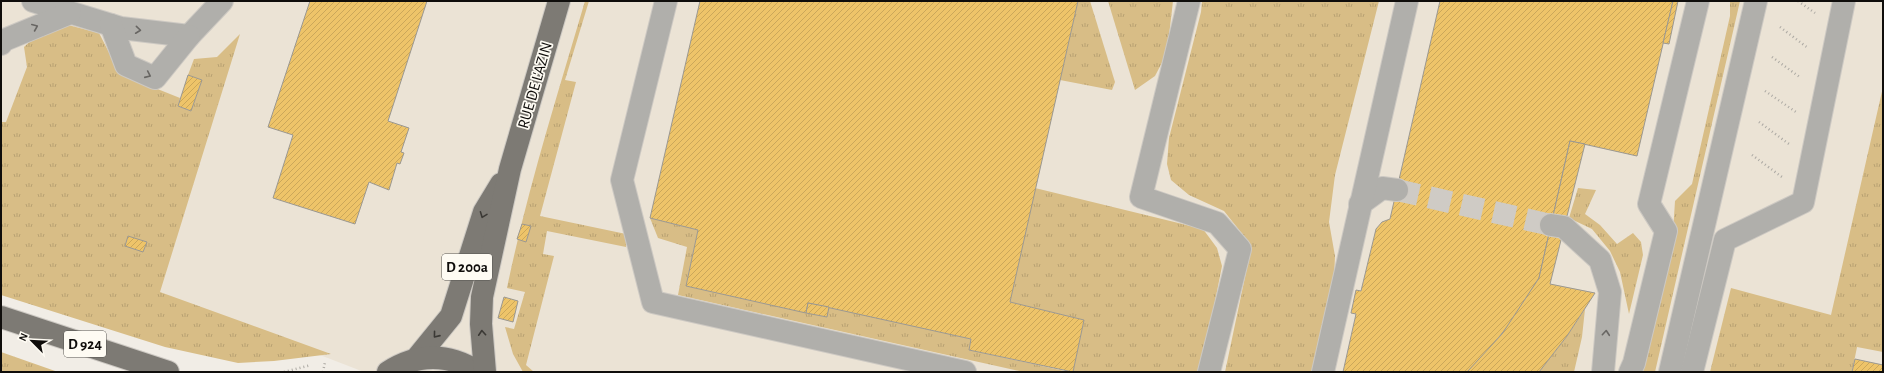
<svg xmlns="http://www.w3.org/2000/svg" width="1884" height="373" viewBox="0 0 1884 373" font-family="'Alegreya Sans',sans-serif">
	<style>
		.built { fill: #ebe3d5 }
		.grass { fill: url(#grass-tufts) }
		.building { fill: url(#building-hatch); stroke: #9b9891 }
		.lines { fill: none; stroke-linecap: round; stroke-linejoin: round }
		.minor-tunnel { stroke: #cfcbc5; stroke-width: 22; stroke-dasharray: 22 11; stroke-linecap: butt }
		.minor-casing { stroke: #cdc9c3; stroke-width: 24 }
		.major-casing { stroke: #cdc9c3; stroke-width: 24 }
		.path { stroke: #aca9a3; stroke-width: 2.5; stroke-dasharray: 1 3; stroke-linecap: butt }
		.minor { stroke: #b0afab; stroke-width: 22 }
		.major { stroke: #7d7a74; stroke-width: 22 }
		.oneway { stroke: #686663 }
		.oneway2 { stroke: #3b3935 }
		.labels { text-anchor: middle; stroke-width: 3.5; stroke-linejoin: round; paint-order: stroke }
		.shield { fill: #fefbf3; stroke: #575451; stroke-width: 1 }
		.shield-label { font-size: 15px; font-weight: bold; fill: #0f0d0b }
		.street-label { font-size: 16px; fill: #0f0d0b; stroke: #fefbf3 }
	</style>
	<defs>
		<pattern id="grass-tufts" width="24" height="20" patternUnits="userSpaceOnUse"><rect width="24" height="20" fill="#d8bd86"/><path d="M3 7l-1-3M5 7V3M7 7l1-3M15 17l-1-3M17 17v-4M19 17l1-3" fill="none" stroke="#b8a172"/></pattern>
		<pattern id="building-hatch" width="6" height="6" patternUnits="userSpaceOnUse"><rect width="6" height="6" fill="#eec469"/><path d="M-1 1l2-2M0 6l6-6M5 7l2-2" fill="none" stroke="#cba75a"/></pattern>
	</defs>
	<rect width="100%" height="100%" fill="#f1ede6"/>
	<polygon class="built" points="1,1 1883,1 1883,372 364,372 1,232"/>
	<g class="grass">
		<path d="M585,1H589L565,80L576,82L540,216L626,234V247L547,231L543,254L554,256L526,365L534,372H523L513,354L505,327L514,329L525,292L507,288C527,191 557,96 585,1Z"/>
		<polygon points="1078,1 1090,1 1115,82 1112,90 1060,80"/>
		<polygon points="1108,1 1173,1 1167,53 1155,76 1135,90"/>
		<polygon points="1202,1 1379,1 1335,175 1329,222 1335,256 1334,278 1313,372 1225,372 1249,258 1244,236 1224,211 1189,195 1171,180 1167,164 1169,138 1201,12"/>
		<polygon points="1730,1 1740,1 1655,372 1641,372 1673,232 1675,201 1692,184 1730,16"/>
		<polygon points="68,25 99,33 120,74 180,98 178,106 191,111 202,80 188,75 194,59 217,57 240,34 160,292 331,354 274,361 238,363 165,347 1,295 1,122 6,122 27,67 24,47 41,31"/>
		<polygon points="1883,87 1883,352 1857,347 1852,372 1710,372 1731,288 1831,315"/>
		<polygon points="1035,188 1203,229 1217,248 1222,266 1201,372 1073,372 1084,320 1010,302"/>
		<polygon points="1578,188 1596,190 1585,214 1600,225 1617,244 1633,233 1641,242 1643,255 1629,314 1620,272 1610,251 1592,229 1569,218"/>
		<polygon points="650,218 698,230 686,286 826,317 829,307 971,339 969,350 1069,372 1024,372 678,295 687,247 658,238"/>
		<polygon points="1585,309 1582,337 1574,372 1539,372 1567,336"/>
		<polygon points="1,352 58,372 1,372"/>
	</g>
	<g class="building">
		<polygon points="310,1 427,1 388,121 409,128 401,152 404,153 400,164 397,163 389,190 369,182 355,224 273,198 293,135 268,127"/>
		<polygon points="700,1 1078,1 1010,302 1084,320 1073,372 969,350 971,339 808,303 806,313 686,286 698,230 650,218"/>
		<polygon points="1440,1 1673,1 1637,156 1570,141 1539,278 1512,321 1486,353 1467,372 1343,372 1356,314 1351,313 1356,290 1361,291 1376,229 1382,222 1390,219"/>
		<polygon points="1673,1 1678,1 1669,44 1663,43"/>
		<polygon points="188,75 202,80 191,111 178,106"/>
		<polygon points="1570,141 1585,144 1550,284 1595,293 1567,336 1539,372 1467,372 1502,334 1539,278"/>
		<polygon points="522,224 531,226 526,242 517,239"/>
		<polygon points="128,236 147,242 143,252 125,246"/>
		<polygon points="504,297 518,301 513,322 498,318"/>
		<polygon points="808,303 829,307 827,317 806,313"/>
		<polygon points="1855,359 1883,365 1883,372 1852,372"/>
	</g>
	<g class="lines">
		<polyline class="minor-tunnel" points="1397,190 1551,225"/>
		<defs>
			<g id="minor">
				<polyline points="33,1 121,28 189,36 222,1"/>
				<polyline points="666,1 622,180 653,302 965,372"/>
				<polyline points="1189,1 1141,197 1217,223 1240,249 1209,372"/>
				<polyline points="111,25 126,65 155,78 189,36"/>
				<polyline points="1,44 2,41 70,13"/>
				<polyline points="1360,204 1382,188 1397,190"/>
				<polyline points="1551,225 1564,227 1600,260 1610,292 1603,372"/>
				<polyline points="1323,372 1407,1"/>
				<polyline points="1630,372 1634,363 1666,231 1649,204 1698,1"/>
				<polyline points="1670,372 1756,1"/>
				<polyline points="1692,372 1725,240 1803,202 1844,1"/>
			</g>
			<g id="major">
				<polyline points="1,317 168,372"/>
				<polyline points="416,359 451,316 484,212 501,184"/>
				<path d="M388,372C418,353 448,353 478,372"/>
				<polyline points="485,372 481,324 482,297 510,169 559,1"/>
			</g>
		</defs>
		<use href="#minor" class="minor-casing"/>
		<use href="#major" class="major-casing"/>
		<g class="path">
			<polyline points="1798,1 1815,13"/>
			<polyline points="1780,27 1808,48"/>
			<polyline points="1772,57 1801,78"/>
			<polyline points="1765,91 1796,112"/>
			<polyline points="1759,122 1789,144"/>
			<polyline points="1752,155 1782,177"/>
			<polyline points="284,372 311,365"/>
			<polyline points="323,372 325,362"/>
		</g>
		<use href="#minor" class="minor"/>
		<use href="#major" class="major"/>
	</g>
	<defs><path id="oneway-chevron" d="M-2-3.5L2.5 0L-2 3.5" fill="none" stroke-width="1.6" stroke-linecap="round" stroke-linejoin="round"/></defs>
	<g class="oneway">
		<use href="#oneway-chevron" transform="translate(35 27) rotate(-23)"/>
		<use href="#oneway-chevron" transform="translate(138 30) rotate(6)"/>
		<use href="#oneway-chevron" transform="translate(148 75) rotate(24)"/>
		<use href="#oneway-chevron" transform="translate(1606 333) rotate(-85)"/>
	</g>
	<g class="oneway2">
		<use href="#oneway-chevron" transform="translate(483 215) rotate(111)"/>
		<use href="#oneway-chevron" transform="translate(482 333) rotate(-94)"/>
		<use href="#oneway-chevron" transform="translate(436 335) rotate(129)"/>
	</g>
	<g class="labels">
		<g class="shield">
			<rect x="442" y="254" width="50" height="26" rx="3"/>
			<rect x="64" y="331" width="42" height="26" rx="3"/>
		</g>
		<g class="shield-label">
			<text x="467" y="272">D 200a</text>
			<text x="85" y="349">D 924</text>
		</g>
		<g class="street-label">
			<text transform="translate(534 85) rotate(-74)" y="6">RUE DE L'AZIN</text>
		</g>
	</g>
	<rect width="1884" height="373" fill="none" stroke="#0f0d0b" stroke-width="4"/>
	<g transform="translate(32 341) rotate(294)" stroke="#fefbf3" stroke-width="3" paint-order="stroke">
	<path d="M0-3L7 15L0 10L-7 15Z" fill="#0f0d0b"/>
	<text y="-6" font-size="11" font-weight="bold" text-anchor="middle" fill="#0f0d0b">N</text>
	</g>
</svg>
